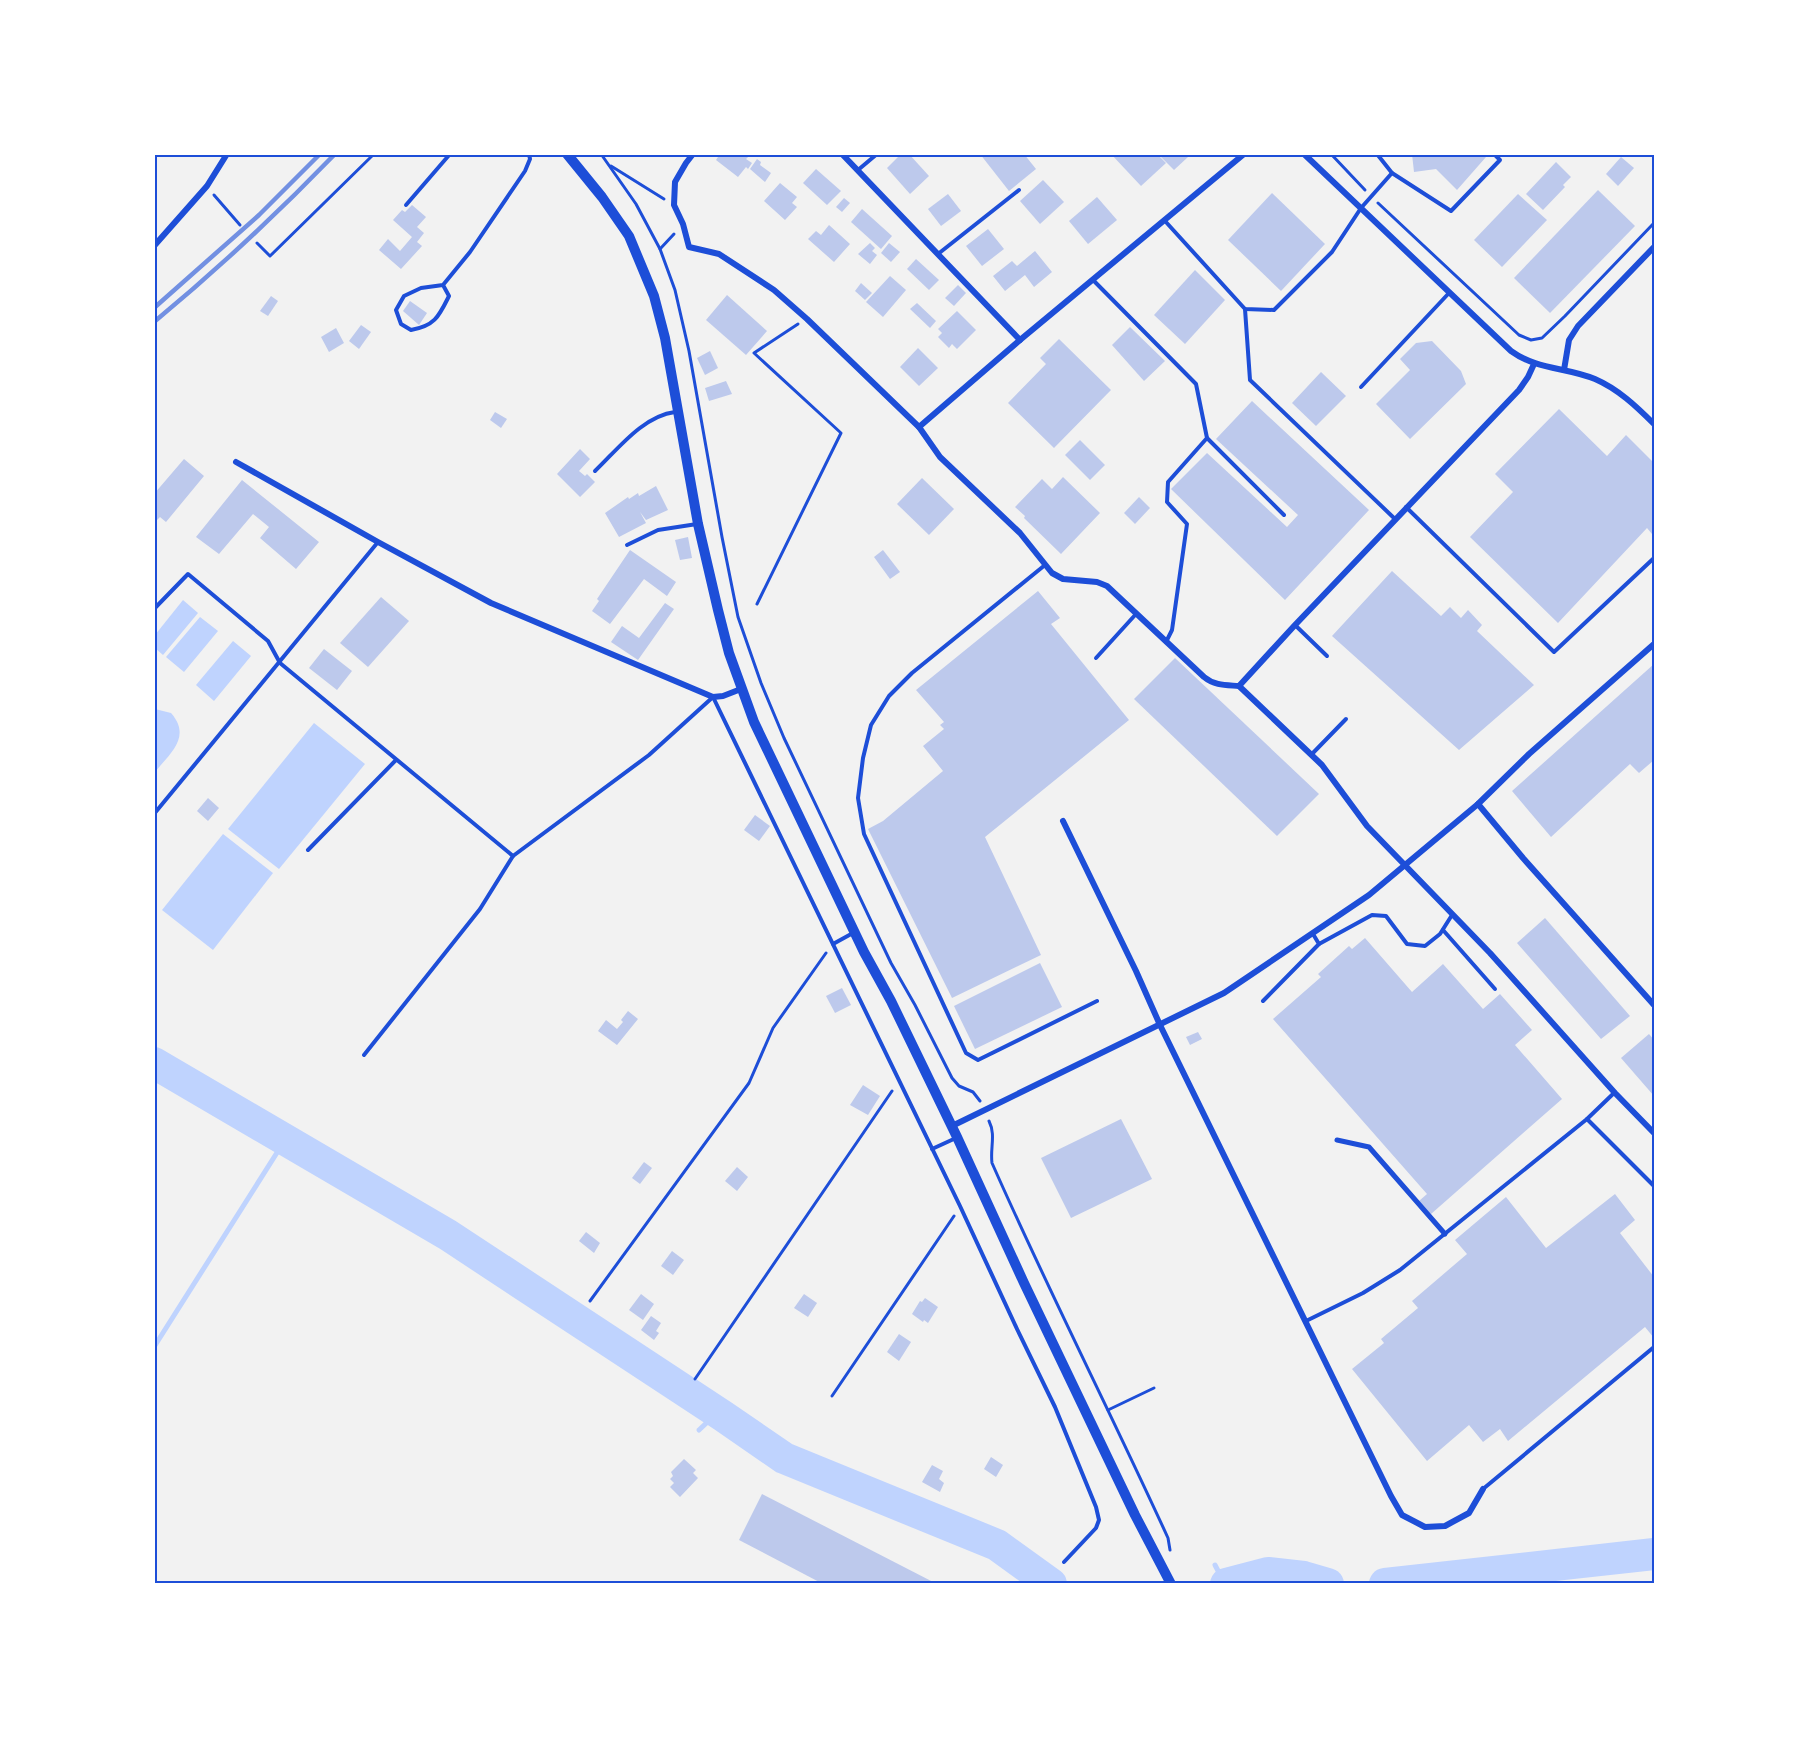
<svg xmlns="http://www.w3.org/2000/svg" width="1809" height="1738" viewBox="0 0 1809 1738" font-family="Cabin,sans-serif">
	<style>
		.water { fill: #bfd3fe }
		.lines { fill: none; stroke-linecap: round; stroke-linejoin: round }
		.stream { stroke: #bfd3fe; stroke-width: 5 }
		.river { stroke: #bfd3fe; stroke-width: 32 }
		.building { fill: #bdc9ec }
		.path { stroke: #1d4ed8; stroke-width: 3 }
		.service { stroke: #1d4ed8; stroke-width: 4 }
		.pedestrian { stroke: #1d4ed8; stroke-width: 5 }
		.minor { stroke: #1d4ed8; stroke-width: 6 }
		.secondary { stroke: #1d4ed8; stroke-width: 10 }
		.rail { stroke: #7290e2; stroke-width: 4.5 }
		.neatline { fill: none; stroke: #1d4ed8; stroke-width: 2 }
	</style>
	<rect width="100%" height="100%" fill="#f2f2f2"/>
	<g class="water">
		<polygon points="183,600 198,613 163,655 155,648 155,635"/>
		<polygon points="200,617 218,631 184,672 166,657"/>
		<polygon points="233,641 251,656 214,701 196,685"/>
		<path d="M155,709L171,713C192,737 170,753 155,772Z"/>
		<polygon points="314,723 365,764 279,869 228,829"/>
		<polygon points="223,834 273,873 213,950 162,910"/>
	</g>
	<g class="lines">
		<g class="stream">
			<polyline points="154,1347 285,1140"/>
			<polyline points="699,1430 718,1412"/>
			<polyline points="1215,1565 1225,1584"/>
		</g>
		<g class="river">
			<polyline points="154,1063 448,1235 723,1416 784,1458 997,1545 1051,1584"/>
			<polyline points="1226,1584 1268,1573 1304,1577 1328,1584"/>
			<polyline points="1385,1584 1654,1554"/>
		</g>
	</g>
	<g class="building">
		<polygon points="720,154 748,154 749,156 746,159 752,163 748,169 746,167 738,177 716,160"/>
		<polygon points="901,154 909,154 929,176 910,194 887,168"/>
		<polygon points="980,154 1024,154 1036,169 1009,191"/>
		<polygon points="1111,154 1157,154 1166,163 1141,186"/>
		<polygon points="1164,154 1186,154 1188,157 1174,170 1161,157"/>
		<polygon points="1412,154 1482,154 1486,157 1457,190 1436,169 1414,172"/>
		<polygon points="1621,157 1634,168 1618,186 1606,174"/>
		<polygon points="757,159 761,162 760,165 771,173 765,182 750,169"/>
		<polygon points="1556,162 1571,177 1563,185 1565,187 1543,210 1526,194"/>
		<polygon points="816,169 841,191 827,205 803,183"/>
		<polygon points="1043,180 1064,202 1040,224 1020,201"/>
		<polygon points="780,183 797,197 792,203 797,207 785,220 764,201"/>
		<polygon points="1598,190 1635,226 1550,313 1514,278"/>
		<polygon points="1272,193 1325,244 1281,291 1228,240"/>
		<polygon points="948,194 961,211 941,226 928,209"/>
		<polygon points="1518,194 1547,220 1502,267 1474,240"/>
		<polygon points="1097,197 1117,220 1088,244 1069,221"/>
		<polygon points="844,198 850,203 842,212 836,207"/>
		<polygon points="412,205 426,217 417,227 424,233 417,242 422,246 401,269 379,250 388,239 400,251 412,237 393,220 402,210 405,212"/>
		<polygon points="862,209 892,236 881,249 851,222"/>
		<polygon points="829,225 850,244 834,262 808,239 816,231 821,235"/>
		<polygon points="988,229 1004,249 982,266 966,246"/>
		<polygon points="870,243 875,248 872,251 877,255 870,264 858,254"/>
		<polygon points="889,243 900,252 891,262 881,253"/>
		<polygon points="1035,251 1052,272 1034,287 1025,275 1005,291 993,276 1012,261 1017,266"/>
		<polygon points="916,259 939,280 929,290 907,269"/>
		<polygon points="1195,270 1225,300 1185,344 1154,315"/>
		<polygon points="890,276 906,290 883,317 866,302"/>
		<polygon points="861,283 872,293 865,300 855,291"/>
		<polygon points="958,285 966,293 954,306 945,298"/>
		<polygon points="727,295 767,331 746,355 706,320"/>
		<polygon points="271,296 278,301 268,316 260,311"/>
		<polygon points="410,301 427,313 419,325 403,311"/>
		<polygon points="917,303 936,321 930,328 910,309"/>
		<polygon points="957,311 976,330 957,349 952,344 949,348 938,337 942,333 938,329"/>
		<polygon points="361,325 371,332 359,349 349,341"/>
		<polygon points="1130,327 1165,361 1144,381 1112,345"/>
		<polygon points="336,328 344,343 329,352 321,337"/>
		<polygon points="1059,339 1111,390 1054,448 1008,403 1046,364 1040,358"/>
		<polygon points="1432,341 1461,371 1466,384 1410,439 1376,404 1410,370 1400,359 1416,343"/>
		<polygon points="918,348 938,368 919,386 900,367"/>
		<polygon points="710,351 718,368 705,375 697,358"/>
		<polygon points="1321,372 1346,396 1316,426 1292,403"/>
		<polygon points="726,381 732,394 709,401 705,388"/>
		<polygon points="1252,401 1369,510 1285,600 1171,489 1207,453 1287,527 1298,515 1216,439"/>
		<polygon points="1559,409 1607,456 1626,435 1654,463 1654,531 1652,534 1647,528 1558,623 1470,537 1513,492 1495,474"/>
		<polygon points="495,412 507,419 501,428 490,420"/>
		<polygon points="1080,440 1105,465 1090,480 1065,455"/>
		<polygon points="580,449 590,459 579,471 585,476 587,474 595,482 580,497 557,474"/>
		<polygon points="184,459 204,476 166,522 160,517 154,523 154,494"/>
		<polygon points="1063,477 1100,513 1061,554 1024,518 1025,516 1015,507 1042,479 1052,489"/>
		<polygon points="922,478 954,509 929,535 897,504"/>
		<polygon points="242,480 319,542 296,569 260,538 269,527 253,514 219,554 196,537"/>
		<polygon points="656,486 668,510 646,520 640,512 646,523 619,537 605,513 628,497 629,499 638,493 639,496"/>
		<polygon points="1139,497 1150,508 1135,524 1124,513"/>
		<polygon points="688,537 692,558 680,560 675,540"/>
		<polygon points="630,550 676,582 667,596 644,579 610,624 592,611 599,601 597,599"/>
		<polygon points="883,550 900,572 890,579 874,557"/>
		<polygon points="1392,571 1441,616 1450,607 1461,618 1468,610 1482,625 1477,631 1534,685 1459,750 1332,636"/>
		<polygon points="1038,591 1060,618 1051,624 1129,720 985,837 1041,955 952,998 868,829 883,821 943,771 923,746 944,729 940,725 944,722 916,690"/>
		<polygon points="381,597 409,621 368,667 340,643"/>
		<polygon points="665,603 674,609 638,660 611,642 622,626 639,638"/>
		<polygon points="324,649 352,671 337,690 309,668"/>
		<polygon points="1175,658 1319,794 1277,836 1134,699"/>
		<polygon points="1654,664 1654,760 1639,773 1630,764 1551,837 1512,791"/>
		<polygon points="208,798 219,808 208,821 197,811"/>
		<polygon points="755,815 770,826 759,841 744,830"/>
		<polygon points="1545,918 1630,1016 1601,1039 1517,943"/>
		<polygon points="1365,938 1412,992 1443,964 1483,1009 1500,994 1532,1030 1515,1045 1562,1099 1431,1214 1419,1201 1427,1194 1273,1019 1321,977 1318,974 1349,946 1352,949"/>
		<polygon points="1040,963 1062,1007 975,1049 954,1006"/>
		<polygon points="842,988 851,1005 835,1013 826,996"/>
		<polygon points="628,1011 638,1019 617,1045 598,1031 606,1020 617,1029 623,1022 621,1020"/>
		<polygon points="1198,1032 1202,1039 1190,1045 1186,1037"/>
		<polygon points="1649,1034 1654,1040 1654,1096 1621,1058"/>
		<polygon points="863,1085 880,1096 868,1115 850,1105"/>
		<polygon points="1121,1119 1152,1179 1071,1218 1041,1158"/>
		<polygon points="644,1162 652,1168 640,1184 632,1178"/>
		<polygon points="737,1167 748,1177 737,1191 725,1181"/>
		<polygon points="1615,1194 1635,1220 1620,1233 1654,1277 1654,1338 1645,1327 1508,1441 1500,1429 1483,1442 1469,1425 1427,1461 1352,1369 1384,1343 1381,1339 1418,1308 1412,1301 1467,1254 1455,1240 1506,1197 1546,1248"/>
		<polygon points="586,1232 600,1243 594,1253 579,1241"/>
		<polygon points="672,1251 684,1260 673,1275 661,1266"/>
		<polygon points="641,1294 654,1304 643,1320 629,1310"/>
		<polygon points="804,1294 817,1303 808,1317 794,1308"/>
		<polygon points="925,1298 938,1307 928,1323 924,1320 923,1322 912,1314 920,1301 922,1302"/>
		<polygon points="651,1316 661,1323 656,1331 659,1333 654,1340 641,1330"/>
		<polygon points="899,1334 911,1342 899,1361 887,1352"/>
		<polygon points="991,1457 1003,1465 996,1477 984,1469"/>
		<polygon points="684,1459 696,1470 693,1473 698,1478 680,1497 670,1487 674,1483 670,1479 673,1476 671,1472"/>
		<polygon points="932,1465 943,1471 939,1479 944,1483 940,1492 922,1482"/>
		<polygon points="762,1494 937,1584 823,1584 739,1540"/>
	</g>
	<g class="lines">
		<g class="path">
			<polyline points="601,154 636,204 660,249 675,290 689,351 722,537 738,617 761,683 784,738 891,963 915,1005 952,1078 959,1086 973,1092 980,1101"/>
			<polyline points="1331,154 1365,190"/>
			<polyline points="611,166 664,199"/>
			<polyline points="214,195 240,225"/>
			<polyline points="1378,203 1519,335 1531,340 1542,338 1565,316 1654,223"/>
			<polyline points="257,243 270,256 374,154"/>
			<polyline points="660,249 674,234"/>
			<polyline points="757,604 841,433 754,353 798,324"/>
			<path d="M989,1121C996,1135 990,1148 992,1163C1048,1290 1111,1413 1168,1538L1170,1550"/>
			<polyline points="590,1301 749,1083 773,1028 826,953"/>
			<polyline points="695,1379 892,1091"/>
			<polyline points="832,1396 954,1216"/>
			<polyline points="1108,1410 1154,1388"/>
		</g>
		<g class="service">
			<polyline points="1377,154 1392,173 1451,211 1500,160 1494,154"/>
			<polyline points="858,170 877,154"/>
			<polyline points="406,205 450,154"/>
			<polyline points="1165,221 1245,309 1274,310 1332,252 1361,208 1392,173"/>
			<polyline points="938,254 1019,190"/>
			<polyline points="1093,280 1196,384 1207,438 1168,482 1167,502 1187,524 1172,630 1166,642"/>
			<path d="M443,285L449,296C439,316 435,326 411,330L401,324L396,310L404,296L421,288L443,285L470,252L525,171L530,159L529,154"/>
			<polyline points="1245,309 1250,380 1395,519"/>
			<polyline points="1361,387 1449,293"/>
			<polyline points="1207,438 1284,515"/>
			<path d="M595,471C618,449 643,416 675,412"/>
			<polyline points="1406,507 1554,652 1654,558"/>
			<polyline points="627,545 658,530 697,524"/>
			<polyline points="1045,565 912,673 889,696 871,725 863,758 858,798 864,834 966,1053 978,1060 1097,1001"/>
			<polyline points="154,609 188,574 268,641 280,663 513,856"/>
			<polyline points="1295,625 1327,656"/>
			<polyline points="1096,658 1136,614"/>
			<polyline points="1311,755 1346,719"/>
			<polyline points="154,814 378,542"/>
			<polyline points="308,850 396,760"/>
			<polyline points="1443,930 1495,989"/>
			<polyline points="833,944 853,933"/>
			<polyline points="1319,944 1372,915 1386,916 1407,944 1425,946 1440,934 1452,915"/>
			<polyline points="1263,1001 1319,944 1313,934"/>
			<polyline points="364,1055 480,909 513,856 649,755 713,697 960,1206 1017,1329 1055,1407 1096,1507 1099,1520 1096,1528 1064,1562"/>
			<polyline points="1587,1119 1654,1186"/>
			<polyline points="932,1149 956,1138"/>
			<polyline points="1306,1321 1363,1293 1400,1270 1587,1119 1614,1093"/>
			<polyline points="1483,1489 1654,1347"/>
		</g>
		<polyline class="pedestrian" points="1337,1140 1369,1147 1445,1234"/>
		<g class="minor">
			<path d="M693,154L686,163L675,182L674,205L683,224L689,247L719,254L774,290L807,319L919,427L940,457L1020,533L1052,573L1063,579L1097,582L1107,586L1204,677C1215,686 1226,685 1239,686L1322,765L1367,826L1490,953L1615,1093L1654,1133"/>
			<polyline points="842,154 1020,340"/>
			<path d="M1304,154L1511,351C1537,370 1566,367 1595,379C1618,389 1636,406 1654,424"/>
			<polyline points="154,246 207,186 227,154"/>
			<polyline points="1564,370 1569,340 1578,326 1654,247"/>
			<polyline points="919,427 1020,340 1244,154"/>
			<polyline points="236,462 378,542 491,603 713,697 723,696 741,689"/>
			<polyline points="1239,686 1295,625 1519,390 1528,377 1534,364"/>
			<polyline points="1478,804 1523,858 1654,1005"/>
			<polyline points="1063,821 1136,971 1160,1025 1391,1496 1402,1515 1425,1527 1445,1526 1469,1513 1483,1489"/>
			<polyline points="952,1126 1224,993 1369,895 1478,804 1529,754 1654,644"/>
		</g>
		<polyline class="secondary" points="567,154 602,197 629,236 654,296 665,338 698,524 718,610 729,653 754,722 864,952 891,1001 957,1137 1024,1283 1135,1515 1171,1584"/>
		<g class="rail">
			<polyline points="154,308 259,215 320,154"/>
			<path d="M154,322C218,269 278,213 335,154"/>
		</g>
	</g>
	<rect width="1809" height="1738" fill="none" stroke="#ffffff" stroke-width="312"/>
	<rect x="156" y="156" width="1497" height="1426" class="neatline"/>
</svg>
